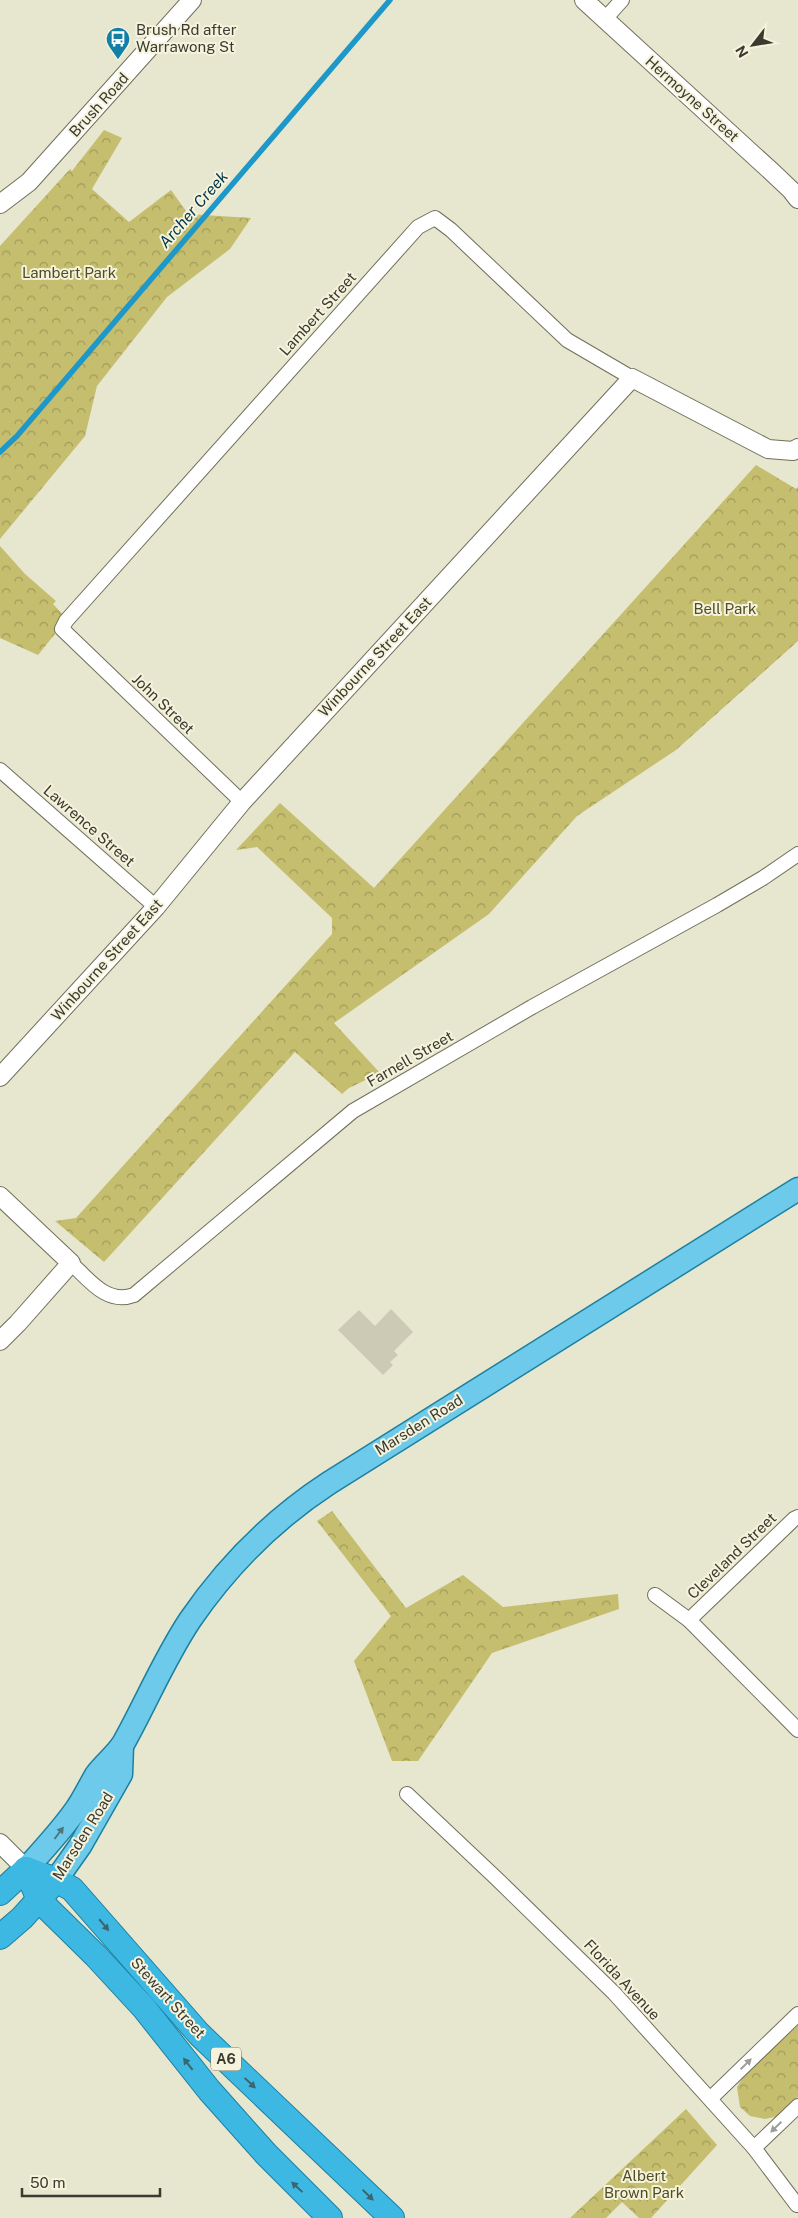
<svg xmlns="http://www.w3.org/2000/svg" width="798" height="2218" viewBox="0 0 798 2218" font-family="'Public Sans',sans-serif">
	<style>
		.forest { fill: url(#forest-crowns) }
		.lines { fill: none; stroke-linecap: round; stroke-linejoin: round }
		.stream { stroke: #1d98c8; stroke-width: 5.5 }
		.building { fill: #cccab4 }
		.minor-casing { stroke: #716f5b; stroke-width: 16 }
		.tertiary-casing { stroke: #716f5b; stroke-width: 20 }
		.primary-casing { stroke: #1c80a0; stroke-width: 25 }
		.trunk-casing { stroke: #1c80a0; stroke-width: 26 }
		.minor { stroke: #fff; stroke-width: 14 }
		.tertiary { stroke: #fff; stroke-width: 18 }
		.primary { stroke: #6dcaea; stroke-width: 22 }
		.trunk { stroke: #3cb8e3; stroke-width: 24 }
		.oneway { fill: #4f747b }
		.oneway2 { fill: #3b666f }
		.oneway3 { fill: #9d9c98 }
		.labels { text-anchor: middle; stroke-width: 4; stroke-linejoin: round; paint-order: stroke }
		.shield { fill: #f5f3dc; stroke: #737264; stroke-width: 1 }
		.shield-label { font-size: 14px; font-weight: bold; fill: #3b3a31 }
		.poi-label { font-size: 15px; fill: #3b3a31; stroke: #f5f3dc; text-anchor: start }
		.street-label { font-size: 15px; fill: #3b3a31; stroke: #f5f3dc }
		.park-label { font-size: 15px; fill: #504c23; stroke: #f5f3dc }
		.water-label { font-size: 16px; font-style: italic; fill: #03364a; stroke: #f5f3dc }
	</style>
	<defs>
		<pattern id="forest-crowns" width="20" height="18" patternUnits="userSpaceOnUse" patternTransform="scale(1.25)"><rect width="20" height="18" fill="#c5be6e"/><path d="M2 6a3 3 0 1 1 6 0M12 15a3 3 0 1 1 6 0" fill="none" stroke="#a19b5b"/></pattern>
	</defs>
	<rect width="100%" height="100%" fill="#e7e6cf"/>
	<g class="forest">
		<polygon points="104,130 122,138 92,189 129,222 171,190 188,214 251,218 230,249 167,297 97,386 85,436 0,539 0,246 70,169 72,171"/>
		<polygon points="756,465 796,489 798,487 798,641 676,750 577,816 489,914 334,1023 380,1073 349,1088 342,1094 295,1052 104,1262 55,1221 76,1218 332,934 332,918 257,847 236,850 280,803 374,888"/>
		<polygon points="0,546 25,574 56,601 53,604 67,619 38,655 0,638"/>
		<polygon points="332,1511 406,1608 463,1575 503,1607 618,1594 619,1609 492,1653 418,1761 392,1761 354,1661 391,1616 317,1521"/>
		<polygon points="798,2023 798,2097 779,2116 765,2119 750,2116 740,2107 737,2087 745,2074"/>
		<polygon points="686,2109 717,2145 651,2218 639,2218 622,2202 606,2218 570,2218"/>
	</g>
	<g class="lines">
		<polyline class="stream" points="0,452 17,436 390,0"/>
	</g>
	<polygon class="building" points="391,1309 413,1332 394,1351 398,1355 390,1362 393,1365 383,1375 338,1330 359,1310 375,1326"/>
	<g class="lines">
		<defs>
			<g id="minor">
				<polyline points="605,19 622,0"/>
				<polyline points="0,770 156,907"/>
				<polyline points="242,802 62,629 66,621 418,227 435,218 451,230 567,340 632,378"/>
				<path d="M71,1263C89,1280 107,1305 134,1295L353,1111L532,1007L717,905L763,878L798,854"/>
				<polyline points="798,1517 794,1519 689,1620 798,1730"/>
				<polyline points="655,1595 689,1620"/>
				<polyline points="407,1794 496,1878 614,1993 754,2148 797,2205"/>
				<polyline points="711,2098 798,2014"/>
				<polyline points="754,2148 798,2106"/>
			</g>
			<g id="tertiary">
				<polyline points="584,0 772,172 791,190 798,199"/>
				<polyline points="0,204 29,182 192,0"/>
				<polyline points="0,1077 156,907 242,802 632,378 768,449 793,451 798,448"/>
				<polyline points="0,1196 71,1263 18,1323 0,1341"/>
				<polyline points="0,1843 26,1869"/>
			</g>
			<g id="primary">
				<path d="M26,1869C43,1850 60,1832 75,1811C83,1800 89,1787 96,1775C104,1764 116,1755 123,1744C146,1703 164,1659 190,1620C227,1566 274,1519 329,1483L798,1189"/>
				<polyline points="56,1880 80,1846 121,1774 122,1746"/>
			</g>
			<g id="trunk">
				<polyline points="26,1869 56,1880 72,1889 199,2034 392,2218"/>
				<polyline points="26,1869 39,1900 96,1956 144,2008 209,2090 266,2154 330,2218"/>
				<polyline points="0,1893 26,1869"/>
				<polyline points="0,1937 22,1918 50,1887"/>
			</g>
		</defs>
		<use href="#minor" class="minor-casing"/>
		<use href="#tertiary" class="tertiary-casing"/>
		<use href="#primary" class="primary-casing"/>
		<use href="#trunk" class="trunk-casing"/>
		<use href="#minor" class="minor"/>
		<use href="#tertiary" class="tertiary"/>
		<use href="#primary" class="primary"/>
		<use href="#trunk" class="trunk"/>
	</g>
	<defs><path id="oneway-solid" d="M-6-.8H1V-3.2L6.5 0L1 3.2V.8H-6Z" transform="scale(1.25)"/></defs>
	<use class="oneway" href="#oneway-solid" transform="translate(59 1833) rotate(-53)"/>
	<g class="oneway2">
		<use href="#oneway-solid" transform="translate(104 1925) rotate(50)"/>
		<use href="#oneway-solid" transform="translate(188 2064) rotate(-128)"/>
		<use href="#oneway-solid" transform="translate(250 2083) rotate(43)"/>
		<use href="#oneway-solid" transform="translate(297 2187) rotate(-137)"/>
		<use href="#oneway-solid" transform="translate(368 2195) rotate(44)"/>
	</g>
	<g class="oneway3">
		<use href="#oneway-solid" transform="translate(746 2064) rotate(-44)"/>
		<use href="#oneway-solid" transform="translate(776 2127) rotate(136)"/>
	</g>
	<defs>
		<symbol id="bus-pin" viewBox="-11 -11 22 30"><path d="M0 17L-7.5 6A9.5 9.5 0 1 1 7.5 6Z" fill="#127fa7" stroke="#f5f3dc"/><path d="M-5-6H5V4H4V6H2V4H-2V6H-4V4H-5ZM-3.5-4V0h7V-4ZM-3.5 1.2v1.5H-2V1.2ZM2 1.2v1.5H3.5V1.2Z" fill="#fff"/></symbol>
	</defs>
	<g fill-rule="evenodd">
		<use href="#bus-pin" x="104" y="25" width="28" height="38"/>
	</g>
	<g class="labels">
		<rect class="shield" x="211" y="2047.5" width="30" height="23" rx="4"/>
		<g class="shield-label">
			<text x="226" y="2064">A6</text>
		</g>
		<g class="poi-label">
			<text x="136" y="35">Brush Rd after<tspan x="136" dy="17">Warrawong St</tspan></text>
		</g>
		<g class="street-label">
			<text transform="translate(692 99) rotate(42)" y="5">Hermoyne Street</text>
			<text transform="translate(99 105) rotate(-48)" y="5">Brush Road</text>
			<text transform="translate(318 314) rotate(-48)" y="5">Lambert Street</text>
			<text transform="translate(375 657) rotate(-47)" y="5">Winbourne Street East</text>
			<text transform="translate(163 704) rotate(44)" y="5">John Street</text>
			<text transform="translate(89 826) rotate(41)" y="5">Lawrence Street</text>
			<text transform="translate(107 960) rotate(-48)" y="5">Winbourne Street East</text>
			<text transform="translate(410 1059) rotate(-30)" y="5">Farnell Street</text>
			<text transform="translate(419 1425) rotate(-32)" y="5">Marsden Road</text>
			<text transform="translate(732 1556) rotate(-44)" y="5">Cleveland Street</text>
			<text transform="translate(83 1836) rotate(-58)" y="5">Marsden Road</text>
			<text transform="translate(622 1980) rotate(47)" y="5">Florida Avenue</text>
			<text transform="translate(168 1998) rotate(48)" y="5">Stewart Street</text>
		</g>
		<g class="park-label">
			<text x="69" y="278">Lambert Park</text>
			<text x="725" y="614">Bell Park</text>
			<text x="644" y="2181">Albert<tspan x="644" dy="17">Brown Park</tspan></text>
		</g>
		<g class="water-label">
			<text transform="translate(193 209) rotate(-49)" y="6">Archer Creek</text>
		</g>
	</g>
	<g transform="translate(753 45) rotate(239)" stroke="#f5f3dc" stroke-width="4" paint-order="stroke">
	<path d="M0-4L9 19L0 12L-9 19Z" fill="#3b3a31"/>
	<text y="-8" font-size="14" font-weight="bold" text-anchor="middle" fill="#3b3a31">N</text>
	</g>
	<path d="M22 2188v8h138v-8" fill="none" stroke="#3b3a31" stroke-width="2.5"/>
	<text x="30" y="2188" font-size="15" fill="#3b3a31" stroke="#f5f3dc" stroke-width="4" paint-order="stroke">50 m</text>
</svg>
